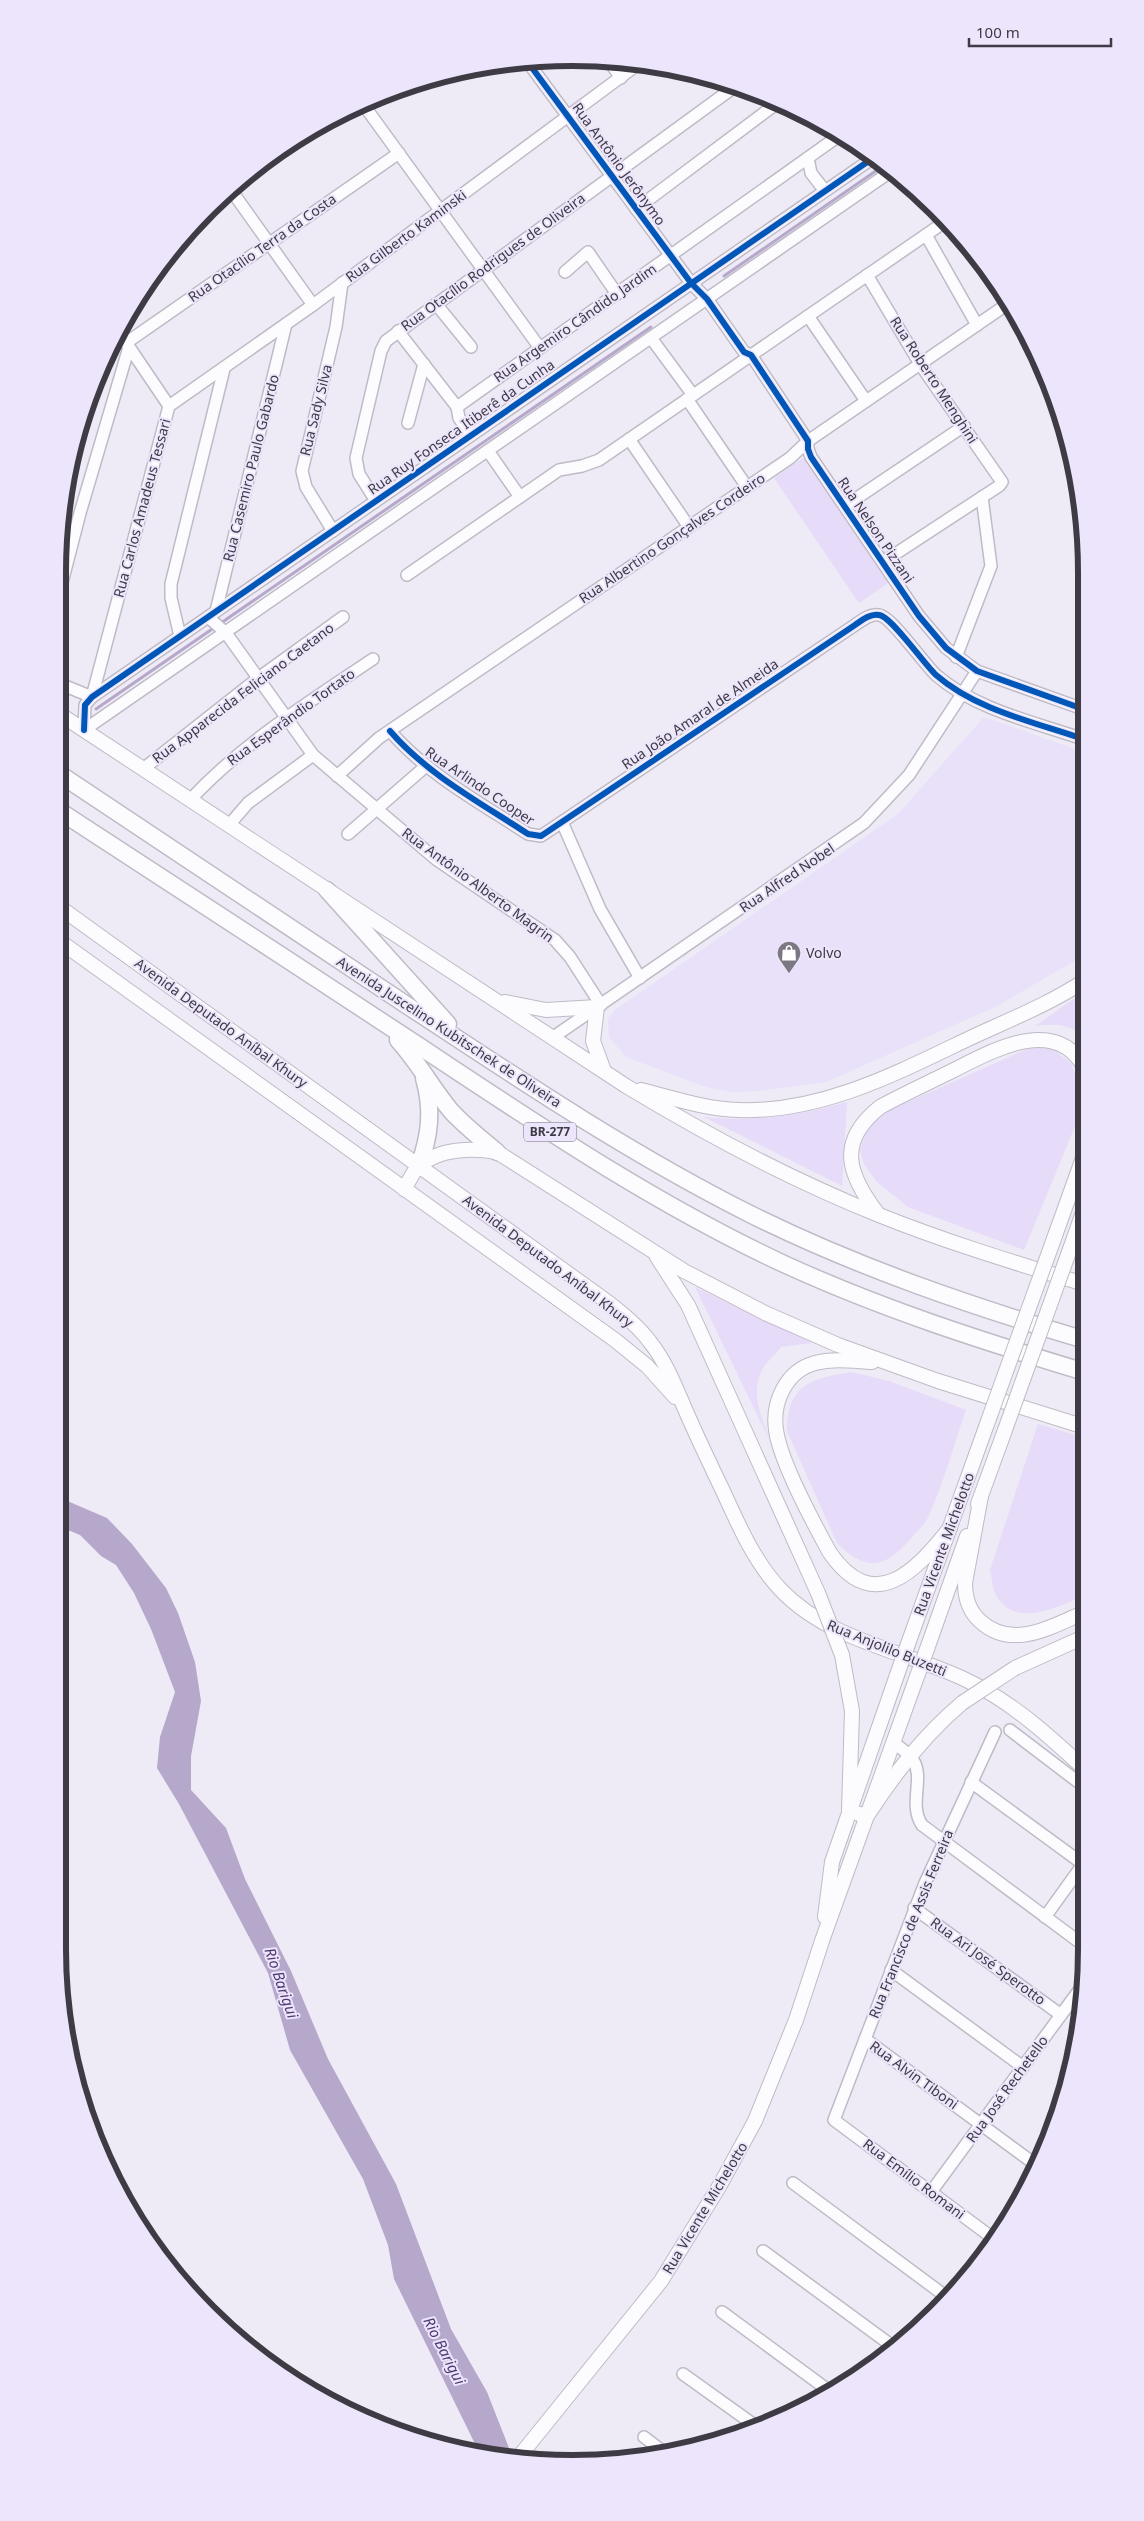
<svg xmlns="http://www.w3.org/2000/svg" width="1144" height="2521" viewBox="0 0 1144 2521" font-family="'Noto Sans',sans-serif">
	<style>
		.built { fill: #e9e1f9 }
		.green { fill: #e6dbf9 }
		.water { fill: #b5a8cb }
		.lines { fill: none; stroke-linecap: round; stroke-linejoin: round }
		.stream { stroke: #b5a8cb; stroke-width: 3 }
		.minor-casing { stroke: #bfbbc6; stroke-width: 14 }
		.major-casing { stroke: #bfbbc6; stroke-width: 16 }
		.highway-casing { stroke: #bfbbc6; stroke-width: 19 }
		.minor { stroke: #fcfcfe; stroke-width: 11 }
		.major { stroke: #fcfcfe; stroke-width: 14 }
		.highway { stroke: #fcfcfe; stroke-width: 16 }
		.major-bridge-casing { stroke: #bfbbc6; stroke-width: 16; stroke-linecap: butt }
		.major-bridge { stroke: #fcfcfe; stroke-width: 14 }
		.cycleway-casing { stroke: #ede5fb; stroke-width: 9 }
		.cycleway { stroke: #0057b8; stroke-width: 6 }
		.labels { text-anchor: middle; stroke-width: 4; stroke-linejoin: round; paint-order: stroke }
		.shield { fill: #ede5fb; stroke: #726e7c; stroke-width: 1 }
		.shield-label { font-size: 12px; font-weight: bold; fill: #3e3b45 }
		.street-label { font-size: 14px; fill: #3e3b45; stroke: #ede5fb }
		.poi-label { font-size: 14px; fill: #3e3b45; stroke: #ede5fb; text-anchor: start }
		.water-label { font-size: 15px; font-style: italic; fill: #503871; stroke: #ede5fb }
		.rim { fill: none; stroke: #3e3b45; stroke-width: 6 }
	</style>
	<rect width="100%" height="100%" fill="#eeeaf6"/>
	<polygon class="built" points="984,717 1083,752 1083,956 997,1006 826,1082 759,1091 732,1092 706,1087 626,1057 609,1037 608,1019 615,1010 898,814"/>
	<g class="green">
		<polygon points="803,458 888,583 859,603 774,478"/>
		<path d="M1084,992V1037C1068,1023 1054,1024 1035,1026Z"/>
		<polygon points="1044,1047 1055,1051 1071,1063 1077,1078 1080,1114 1024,1250 908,1207 876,1181 864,1164 860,1150 865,1136 873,1121 890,1110 1027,1049"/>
		<path d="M847,1102L842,1186L704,1117C756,1122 797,1116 847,1102Z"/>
		<path d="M695,1287L812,1343L781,1347C775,1355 765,1363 761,1372C750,1394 763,1420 770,1441Z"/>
		<path d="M851,1372L889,1381L966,1410C954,1444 944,1482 929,1515C926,1523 918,1530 913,1536C887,1567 868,1574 837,1543L787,1431C788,1384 811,1379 851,1372Z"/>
		<path d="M1038,1424L1085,1438V1595C1059,1607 1013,1630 995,1593C992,1587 992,1577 990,1570Z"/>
	</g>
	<polygon class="water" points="58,1497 107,1518 132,1544 166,1588 178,1613 195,1662 201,1701 191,1756 191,1790 226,1828 245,1879 291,1971 328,2059 396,2184 451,2329 487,2392 513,2458 480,2454 394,2279 388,2245 363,2179 290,2050 268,1973 179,1804 157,1768 160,1737 175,1692 151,1629 134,1593 116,1565 101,1556 80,1535 58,1526"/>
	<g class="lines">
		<g class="stream">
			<polyline points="724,276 883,166"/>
			<polyline points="96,709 651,327"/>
		</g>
		<defs>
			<g id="minor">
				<polyline points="527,61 691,283 707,299 744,352 751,355 808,441 808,449 811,457 919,616 946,648 977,671 1083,709"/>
				<polyline points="609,61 621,78"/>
				<polyline points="363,104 540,348"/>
				<polyline points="808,158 811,173 825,191"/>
				<polyline points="231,190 313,305"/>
				<polyline points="636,209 776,104"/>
				<polyline points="926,235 977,325"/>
				<polyline points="565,272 588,252 617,294"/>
				<polyline points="867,275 920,364 1002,482 999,486 883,562"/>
				<polyline points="436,304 471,347"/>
				<polyline points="808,316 866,401"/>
				<polyline points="398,331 457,407 459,418 471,435"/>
				<polyline points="651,338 693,395"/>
				<polyline points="126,343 399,153"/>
				<polyline points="687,399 747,487"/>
				<polyline points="169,406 313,305 641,62"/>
				<polyline points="457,407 840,135"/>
				<polyline points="408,423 424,364"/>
				<polyline points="629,439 689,527"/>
				<polyline points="488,451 520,497"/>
				<polyline points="376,501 359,474 356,458 381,351 386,341 737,85"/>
				<polyline points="845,506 964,426"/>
				<polyline points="333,531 306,487 302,471 336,327 342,283"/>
				<polyline points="407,575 559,470 582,466 599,460 946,221"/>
				<polyline points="58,598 80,513 129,347"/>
				<polyline points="216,611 286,324"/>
				<polyline points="208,617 226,633 313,755 437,860 555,940 570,957 601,1005"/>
				<polyline points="180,636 171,598 171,584 224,369"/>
				<polyline points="956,657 991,566 982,497"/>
				<polyline points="58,683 92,697 169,406 119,332"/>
				<polyline points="84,730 85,705 92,697 873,158"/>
				<polyline points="84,730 890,172"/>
				<path d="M390,731C428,775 481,803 528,834L541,836L855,625C862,620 871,613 879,615C891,616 924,664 936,675C976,710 1034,722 1083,739"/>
				<polyline points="143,769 257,679 343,617"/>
				<polyline points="337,776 379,738 790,458 808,441 1009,303"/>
				<path d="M190,800C243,743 309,702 373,659"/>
				<polyline points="562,822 600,909 640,978"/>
				<polyline points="229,825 248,803 313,755"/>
				<polyline points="348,834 426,766"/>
				<polyline points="552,1038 864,823 909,775 977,671"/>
				<polyline points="1010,1730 1086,1788"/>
				<path d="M893,1742C900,1748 909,1753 913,1760C925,1778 908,1804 922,1825L1086,1947"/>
				<polyline points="971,1782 1083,1864"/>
				<polyline points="914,1908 1061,2015"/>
				<polyline points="1045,1917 1086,1860"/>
				<polyline points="891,1970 1023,2067"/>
				<polyline points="865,2039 1036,2165"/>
				<polyline points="793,2183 948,2298"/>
				<polyline points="931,2192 1083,1985"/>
				<polyline points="994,2239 834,2120 925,1883 995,1732"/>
				<polyline points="763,2251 895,2348"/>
				<polyline points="722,2312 832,2393"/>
				<polyline points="683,2374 757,2427"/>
				<polyline points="644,2437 665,2453"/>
			</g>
			<g id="major">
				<path d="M58,713L626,1086C707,1135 791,1180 879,1215C946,1242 1016,1263 1084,1284"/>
				<path d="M58,906L609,1303C624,1315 639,1327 650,1342C666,1362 675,1386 685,1409C697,1437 710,1464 723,1491C739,1526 754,1561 780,1589C828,1640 901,1650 962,1678C1010,1700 1048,1735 1086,1770"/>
				<polyline points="58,940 615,1340 647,1366 675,1397"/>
				<polyline points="505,1002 546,1010 597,1007 593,1041 604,1071"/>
				<path d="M641,1090C673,1098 705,1109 738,1110C820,1113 895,1074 968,1039C1006,1021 1048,1005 1084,981"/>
				<path d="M404,1189C409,1182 413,1171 419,1166C439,1148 473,1148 497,1152L684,1271L765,1313L838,1345L938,1381L1085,1427"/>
				<path d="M878,1214C848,1175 836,1142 880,1107C904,1094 928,1083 952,1071C990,1052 1055,1014 1084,1067"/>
				<polyline points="1056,1233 1084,1155"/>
				<polyline points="1074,1238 1084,1209"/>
				<polyline points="657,1257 688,1305 818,1593"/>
				<path d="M872,1362C853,1361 834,1358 815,1363C786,1371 772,1402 776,1430C780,1461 814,1524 830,1553C874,1616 916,1571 950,1528"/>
				<path d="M981,1496L965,1583C965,1598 969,1611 980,1621C1012,1651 1053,1626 1085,1612"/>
				<polyline points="978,1504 1005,1430"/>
				<polyline points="908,1644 987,1424"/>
				<polyline points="927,1649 967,1536"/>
				<path d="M842,1655L852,1711L849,1811L867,1816C894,1774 923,1736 962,1703"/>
				<polyline points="1015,1668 1086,1636"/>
				<polyline points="825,1917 832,1862 897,1675"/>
				<polyline points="518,2458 661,2281 720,2185 755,2121 796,2020 823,1938 915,1682"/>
			</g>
			<g id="highway">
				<path d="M58,773C174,851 291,928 408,1006C520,1080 632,1155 752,1215C859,1268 971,1306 1085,1340"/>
				<path d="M58,810C178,888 299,967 419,1046C538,1125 655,1204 784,1264C882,1309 982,1341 1085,1372"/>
				<polyline points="327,890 448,1024"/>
				<path d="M398,1040C418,1062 432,1088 451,1111C465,1126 481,1139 497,1152"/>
				<path d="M419,1166C430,1135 433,1110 424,1078"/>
			</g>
		</defs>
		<use href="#minor" class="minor-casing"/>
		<use href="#major" class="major-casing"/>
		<use href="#highway" class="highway-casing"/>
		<use href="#minor" class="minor"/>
		<use href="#major" class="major"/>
		<use href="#highway" class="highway"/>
		<defs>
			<g id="major-bridge">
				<polyline points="987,1424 1056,1233"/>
				<polyline points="1005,1430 1074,1238"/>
				<polyline points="818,1593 842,1655"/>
				<polyline points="897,1675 908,1644"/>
				<polyline points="915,1682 927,1649"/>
				<polyline points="962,1703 1015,1668"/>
			</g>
		</defs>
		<use href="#major-bridge" class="major-bridge-casing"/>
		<use href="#major-bridge" class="major-bridge"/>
		<defs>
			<g id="cycleway">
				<polyline points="527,61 691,283 707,299 744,352 751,355 808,441 808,449 811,457 919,616 946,648 977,671 1083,709"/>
				<polyline points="84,730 85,705 92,697 873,158"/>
				<path d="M390,731C428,775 481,803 528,834L541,836L855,625C862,620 871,613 879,615C891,616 924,664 936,675C976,710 1034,722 1083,739"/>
			</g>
		</defs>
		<use href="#cycleway" class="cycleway-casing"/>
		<use href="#cycleway" class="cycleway"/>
	</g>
	<defs>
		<symbol id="shop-pin" viewBox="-11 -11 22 30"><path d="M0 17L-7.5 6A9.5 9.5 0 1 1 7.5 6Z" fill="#7c7883" stroke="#ede5fb"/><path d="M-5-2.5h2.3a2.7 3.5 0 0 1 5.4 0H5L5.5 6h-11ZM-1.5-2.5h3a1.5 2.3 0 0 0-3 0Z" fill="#fff"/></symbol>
	</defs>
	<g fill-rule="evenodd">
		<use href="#shop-pin" x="775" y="939" width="28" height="38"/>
	</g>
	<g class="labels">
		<rect class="shield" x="524" y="1122.5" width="52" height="19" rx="4"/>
		<g class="shield-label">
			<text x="550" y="1136">BR-277</text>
		</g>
		<g class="street-label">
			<text transform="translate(619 164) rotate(54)" y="5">Rua Antônio Jerônymo</text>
			<text transform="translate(406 236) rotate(-36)" y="5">Rua Gilberto Kaminski</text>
			<text transform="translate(262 248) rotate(-35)" y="5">Rua Otacílio Terra da Costa</text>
			<text transform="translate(493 262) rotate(-36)" y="5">Rua Otacílio Rodrigues de Oliveira</text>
			<text transform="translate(575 323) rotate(-35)" y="5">Rua Argemiro Cândido Jardim</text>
			<text transform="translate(934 380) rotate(57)" y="5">Rua Roberto Menghini</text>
			<text transform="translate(316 410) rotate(-76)" y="5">Rua Sady Silva</text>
			<text transform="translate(461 427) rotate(-35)" y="5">Rua Ruy Fonseca Itiberê da Cunha</text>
			<text transform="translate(251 468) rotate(-76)" y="5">Rua Casemiro Paulo Gabardo</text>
			<text transform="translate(142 508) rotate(-75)" y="5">Rua Carlos Amadeus Tessari</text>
			<text transform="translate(876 530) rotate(56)" y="5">Rua Nelson Pizzani</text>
			<text transform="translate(672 538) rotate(-34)" y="5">Rua Albertino Gonçalves Cordeiro</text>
			<text transform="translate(243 693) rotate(-37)" y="5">Rua Apparecida Feliciano Caetano</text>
			<text transform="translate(700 714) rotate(-34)" y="5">Rua João Amaral de Almeida</text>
			<text transform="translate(291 717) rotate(-36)" y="5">Rua Esperândio Tortato</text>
			<text transform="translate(480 786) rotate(34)" y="5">Rua Arlindo Cooper</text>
			<text transform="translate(787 878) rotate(-34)" y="5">Rua Alfred Nobel</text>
			<text transform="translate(478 885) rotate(36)" y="5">Rua Antônio Alberto Magrin</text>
			<text transform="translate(221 1023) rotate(36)" y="5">Avenida Deputado Aníbal Khury</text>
			<text transform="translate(449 1032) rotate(33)" y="5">Avenida Juscelino Kubitschek de Oliveira</text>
			<text transform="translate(548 1261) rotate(37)" y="5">Avenida Deputado Aníbal Khury</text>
			<text transform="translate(944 1544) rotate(-70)" y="5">Rua Vicente Michelotto</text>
			<text transform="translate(887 1648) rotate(22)" y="5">Rua Anjolilo Buzetti</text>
			<text transform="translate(911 1924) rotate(-68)" y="5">Rua Francisco de Assis Ferreira</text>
			<text transform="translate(988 1961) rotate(36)" y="5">Rua Ari José Sperotto</text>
			<text transform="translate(914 2075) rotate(36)" y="5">Rua Alvin Tiboni</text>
			<text transform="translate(1007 2089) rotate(-54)" y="5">Rua José Rechetello</text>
			<text transform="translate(914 2179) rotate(37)" y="5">Rua Emílio Romani</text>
			<text transform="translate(705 2208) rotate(-59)" y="5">Rua Vicente Michelotto</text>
		</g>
		<g class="poi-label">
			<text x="806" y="958">Volvo</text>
		</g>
		<g class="water-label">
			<text transform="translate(281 1983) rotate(71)" y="5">Rio Barigui</text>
			<text transform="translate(444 2351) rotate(63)" y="5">Rio Barigui</text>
		</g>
	</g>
	<path d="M0 0H1144V2521H0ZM572 66H572A506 506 0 0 1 1078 572V1949A506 506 0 0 1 572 2455H572A506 506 0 0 1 66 1949V572A506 506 0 0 1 572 66Z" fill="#ede5fb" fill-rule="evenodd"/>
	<path class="rim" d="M572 66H572A506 506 0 0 1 1078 572V1949A506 506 0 0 1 572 2455H572A506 506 0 0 1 66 1949V572A506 506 0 0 1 572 66Z"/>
	<path d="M969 38v8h142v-8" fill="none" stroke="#3e3b45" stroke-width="2.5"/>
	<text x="976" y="38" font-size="15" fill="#3e3b45" stroke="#ede5fb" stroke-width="4" paint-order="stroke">100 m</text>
</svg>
